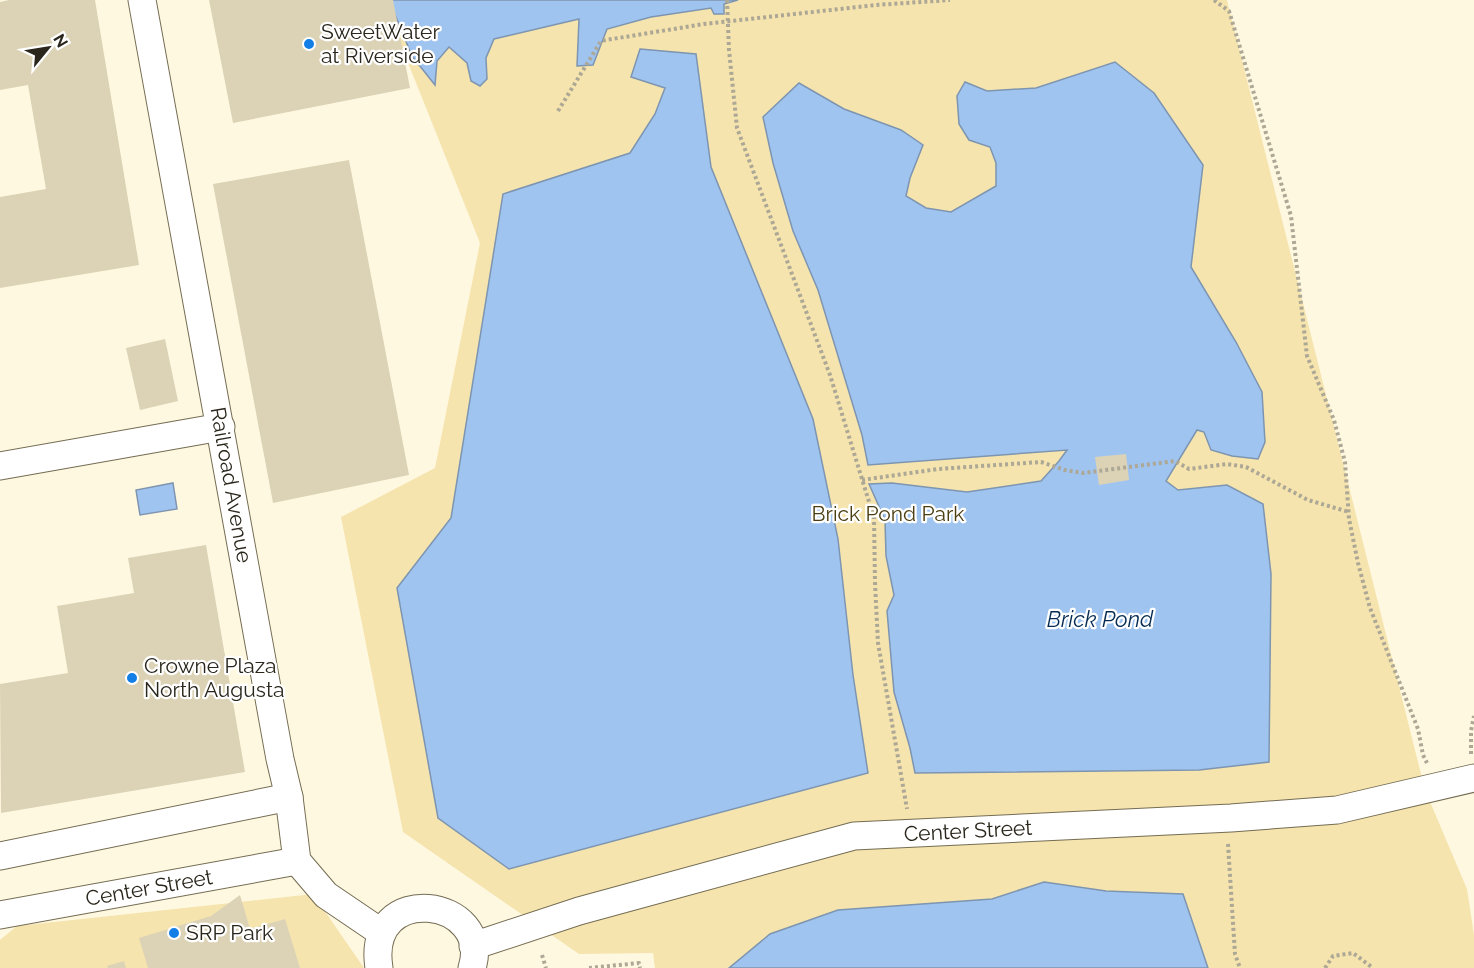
<svg xmlns="http://www.w3.org/2000/svg" width="1474" height="968" viewBox="0 0 1474 968" font-family="Raleway,sans-serif">
	<style>
		.green { fill: #f5e4ae }
		.water { fill: #a0c4f0; stroke: #7d95b0; stroke-width: 1.5 }
		.building { fill: #dcd3b6 }
		.lines { fill: none; stroke-linecap: round; stroke-linejoin: round }
		.street-casing { stroke: #746c53; stroke-width: 29 }
		.path { stroke: #ada795; stroke-width: 4; stroke-dasharray: 3 3; stroke-linecap: butt }
		.street { stroke: #fff; stroke-width: 27 }
		.poi-dot { fill: #127ee6; stroke: #fff; stroke-width: 2 }
		.labels { text-anchor: middle; stroke-width: 4.5; stroke-linejoin: round; paint-order: stroke }
		.poi-label { font-size: 21px; fill: #2a261c; stroke: #fff; text-anchor: start }
		.street-label { font-size: 21px; fill: #2a261c; stroke: #fff }
		.park-label { font-size: 21px; fill: #4b3e13; stroke: #fff }
		.water-label { font-size: 22px; font-style: italic; fill: #052b53; stroke: #fff }
	</style>
	<rect width="100%" height="100%" fill="#fff8e0"/>
	<g class="green">
		<polygon points="383,0 1227,0 1425,790 1467,889 1474,935 1474,968 655,968 653,953 579,954 403,832 341,517 435,468 480,243"/>
		<polygon points="313,894 364,968 0,968 0,940 17,926"/>
	</g>
	<g class="water">
		<polygon points="389,0 738,0 724,4 724,14 714,14 711,8 651,17 607,29 593,65 577,66 579,19 494,39 486,58 487,79 480,86 471,81 467,63 449,47 437,61 435,85 412,56"/>
		<polygon points="640,49 696,54 711,167 813,419 838,539 853,675 868,773 509,869 438,818 397,588 451,518 503,194 630,153 655,114 665,88 631,77"/>
		<polygon points="1115,62 1154,93 1203,165 1191,267 1236,342 1262,392 1265,442 1258,459 1232,456 1211,450 1204,432 1197,430 1166,481 1178,490 1227,485 1263,504 1271,574 1269,762 1199,770 915,773 910,748 894,692 887,611 894,595 886,556 885,520 869,484 892,483 967,492 1041,481 1059,461 1067,450 868,465 862,435 818,290 793,231 773,163 763,117 799,83 844,109 901,130 923,145 910,178 906,196 926,208 951,212 996,186 996,163 990,147 969,140 959,124 957,96 965,82 987,91 1036,88"/>
		<polygon points="173,483 177,509 140,515 136,490"/>
		<polygon points="1044,882 1106,891 1183,894 1208,968 729,968 770,934 838,910 992,899"/>
	</g>
	<g class="building">
		<polygon points="9,0 95,0 139,265 0,288 0,197 46,189 28,85 0,90 0,2"/>
		<polygon points="209,0 393,0 410,88 233,123"/>
		<polygon points="349,160 409,475 273,503 213,184"/>
		<polygon points="165,339 178,401 140,410 126,348"/>
		<polygon points="1126,454 1129,480 1099,485 1095,457"/>
		<polygon points="206,545 245,772 1,813 0,684 68,673 57,606 134,593 128,558"/>
		<polygon points="240,895 250,929 285,919 300,968 148,968 139,938 211,916"/>
		<polygon points="124,961 126,968 108,968 107,966"/>
	</g>
	<g class="lines">
		<defs>
			<g id="street">
				<polyline points="142,0 280,759 289,797 297,861 326,895 382,933"/>
				<polyline points="0,466 221,427"/>
				<polyline points="0,856 289,797"/>
				<polyline points="0,915 297,861"/>
				<polyline points="473,946 579,911 854,836 1231,818 1337,810 1474,778"/>
				<path d="M379,968C365,879 494,898 472,968"/>
			</g>
		</defs>
		<use href="#street" class="street-casing"/>
		<g class="path">
			<polyline points="727,0 729,50 737,128 830,375 874,518 875,583 878,643 907,809"/>
			<polyline points="1214,0 1229,11 1291,216 1307,356 1334,420 1345,462 1349,519 1358,563 1370,608 1418,729 1423,755 1427,763"/>
			<polyline points="558,111 601,41 606,40 704,24 876,5 950,0"/>
			<polyline points="862,480 938,469 1041,462 1065,470 1083,473 1175,461 1189,469 1227,464 1246,467 1308,500 1349,512"/>
			<polyline points="1471,754 1471,731 1474,716"/>
			<polyline points="1228,844 1235,954 1240,968"/>
			<polyline points="542,955 546,968"/>
			<polyline points="589,968 639,963 640,968"/>
			<polyline points="1325,968 1333,956 1353,953 1373,968"/>
		</g>
		<use href="#street" class="street"/>
	</g>
	<g class="poi-dot">
		<circle cx="309" cy="44" r="6"/>
		<circle cx="132" cy="678" r="6"/>
		<circle cx="174" cy="933" r="6"/>
	</g>
	<g class="labels">
		<g class="poi-label">
			<text x="321" y="39">SweetWater<tspan x="321" dy="24">at Riverside</tspan></text>
			<text x="144" y="673">Crowne Plaza<tspan x="144" dy="24">North Augusta</tspan></text>
			<text x="186" y="940">SRP Park</text>
		</g>
		<g class="street-label">
			<text transform="translate(231 485) rotate(80)" y="7">Railroad Avenue</text>
			<text transform="translate(968 831) rotate(-3)" y="7">Center Street</text>
			<text transform="translate(149 888) rotate(-10)" y="7">Center Street</text>
		</g>
		<g class="park-label">
			<text x="888" y="521">Brick Pond Park</text>
		</g>
		<g class="water-label">
			<text x="1100" y="627">Brick Pond</text>
		</g>
	</g>
	<g transform="translate(48 48) rotate(60)" stroke="#ffffff" stroke-width="4.5" paint-order="stroke">
	<path d="M0-4.5L10 22L0 15L-10 22Z" fill="#2a261c"/>
	<text y="-9" font-size="16" font-weight="bold" text-anchor="middle" fill="#2a261c">N</text>
	</g>
</svg>
